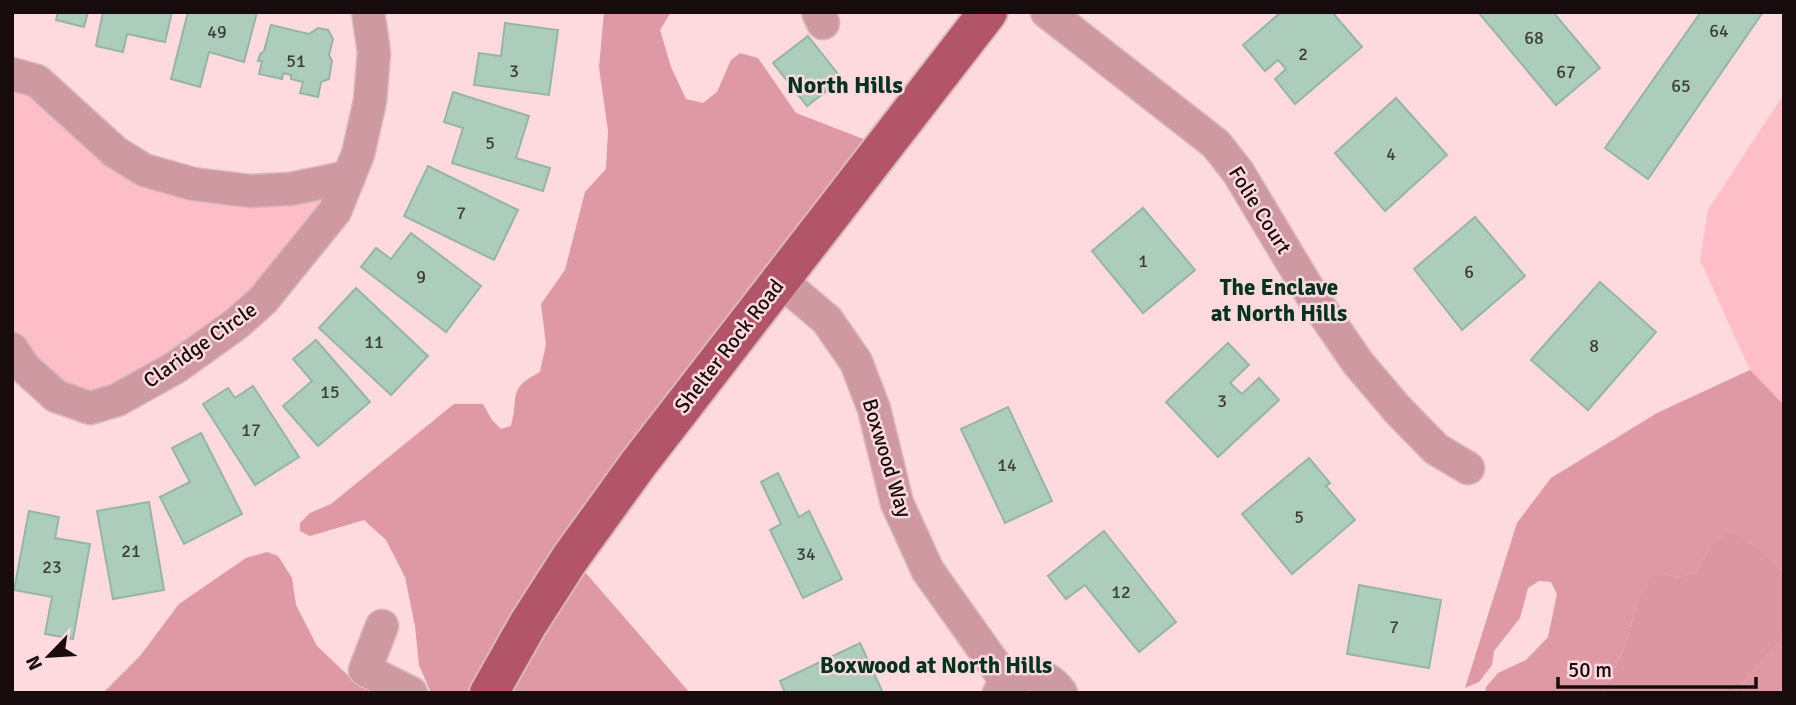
<svg xmlns="http://www.w3.org/2000/svg" width="1796" height="705" viewBox="0 0 1796 705" font-family="Signika,sans-serif">
	<style>
		.green { fill: #febec7 }
		.forest { fill: #de99a4 }
		.water { fill: #dc96a1 }
		.building { fill: #adcdbc; stroke: #95b5a5; stroke-width: 2 }
		.lines { fill: none; stroke-linecap: round; stroke-linejoin: round }
		.minor-casing { stroke: #d9b8bd; stroke-width: 35 }
		.major-casing { stroke: #d9b8bd; stroke-width: 42 }
		.minor { stroke: #ce99a1; stroke-width: 32 }
		.major { stroke: #b35569; stroke-width: 38 }
		.labels { text-anchor: middle; stroke-width: 5; stroke-linejoin: round; paint-order: stroke }
		.number-label { font-size: 18px; fill: #3c3c39 }
		.street-label { font-size: 21px; fill: #170b0d; stroke: #fed9de }
		.neighbourhood-label { font-size: 23px; font-weight: bold; fill: #023321; stroke: #fed9de }
		.quarter-label { font-size: 24px; font-weight: bold; fill: #023321; stroke: #fed9de }
	</style>
	<rect width="100%" height="100%" fill="#fed9de"/>
	<g class="green">
		<polygon points="12,74 115,152 193,184 349,177 263,300 90,408 12,349"/>
		<polygon points="1784,94 1784,405 1750,370 1700,260 1708,210"/>
	</g>
	<g class="forest">
		<path d="M604,12H671L660,30L671,67L686,99L703,103L717,92L731,60L740,53L758,58L796,113L884,147L571,556L690,693H431L419,665L415,626L405,577L386,540L364,520L310,536L300,531V523L310,513L331,504L454,404H483L492,420L501,429L511,426C520,395 506,390 540,372L546,344L541,304L565,270L585,192L606,169L608,131L599,67Z"/>
		<polygon points="1750,370 1784,405 1784,572 1768,561 1748,541 1709,549 1696,572 1679,578 1667,574 1636,607 1624,649 1602,693 1485,693 1486,687 1498,673 1526,660 1548,637 1557,594 1551,582 1539,581 1528,588 1520,618 1494,651 1492,665 1479,682 1465,688 1517,523 1551,478 1657,413"/>
		<polygon points="267,552 278,556 292,578 296,605 317,646 355,682 379,693 103,693 140,656 179,604 246,558"/>
		<polygon points="1784,637 1784,693 1733,693"/>
	</g>
	<path class="water" d="M1726,534C1749,534 1765,559 1784,572V637L1733,693H1602L1624,649L1636,607L1651,577L1667,574L1679,578L1696,572L1709,549Z"/>
	<g class="building">
		<polygon points="58,12 88,12 84,27 56,20"/>
		<polygon points="103,12 172,12 165,42 127,34 123,52 96,46"/>
		<polygon points="188,12 257,12 244,62 209,52 200,87 171,79"/>
		<polygon points="1281,12 1332,12 1362,47 1295,104 1275,79 1286,69 1278,60 1265,71 1243,45"/>
		<polygon points="1478,12 1553,12 1600,68 1556,105"/>
		<polygon points="1701,12 1763,12 1648,179 1605,148"/>
		<polygon points="505,23 558,30 549,95 474,85 479,53 501,56"/>
		<polygon points="271,25 309,34 318,28 328,30 333,39 329,55 332,61 329,79 321,82 318,97 300,93 303,82 291,79 291,75 283,73 282,79 259,74 262,61 258,61 260,54 264,51"/>
		<polygon points="808,36 842,79 807,106 773,63"/>
		<polygon points="453,92 529,116 516,158 550,168 543,191 452,163 463,128 444,122"/>
		<polygon points="1396,98 1447,155 1385,211 1335,153"/>
		<polygon points="428,166 518,210 494,260 404,216"/>
		<polygon points="1143,208 1195,270 1143,313 1092,251"/>
		<polygon points="1475,217 1525,276 1462,330 1414,269"/>
		<polygon points="411,233 481,286 446,332 361,267 376,248 391,259"/>
		<polygon points="1600,282 1656,332 1588,410 1531,360"/>
		<polygon points="356,288 428,356 391,395 319,328"/>
		<polygon points="316,340 370,402 318,446 283,406 312,381 293,359"/>
		<polygon points="1228,343 1249,365 1230,383 1242,394 1259,378 1279,400 1218,457 1166,402"/>
		<polygon points="253,386 299,457 255,485 203,404 228,388 235,398"/>
		<polygon points="1008,407 1052,501 1005,523 961,429"/>
		<polygon points="201,433 242,514 184,544 160,497 190,482 172,448"/>
		<polygon points="1309,458 1330,483 1326,486 1355,520 1292,574 1242,514"/>
		<polygon points="778,473 799,517 809,511 842,579 803,598 770,530 781,524 761,482"/>
		<polygon points="149,502 164,590 113,599 97,511"/>
		<polygon points="29,511 59,517 55,538 90,544 73,639 45,634 52,597 14,590"/>
		<polygon points="1104,531 1176,622 1139,652 1085,585 1066,599 1048,576"/>
		<polygon points="1359,585 1441,600 1429,668 1347,654"/>
		<polygon points="860,643 883,693 785,693 780,681"/>
	</g>
	<g class="lines">
		<defs>
			<g id="minor">
				<polyline points="818,12 823,23"/>
				<polyline points="1047,12 1216,144 1238,172 1316,302 1358,363 1398,410 1436,449 1468,468"/>
				<polyline points="12,74 37,81 115,152 144,170 193,184 250,191 291,189 349,177"/>
				<polyline points="780,280 827,320 856,362 874,409 897,503 928,571 1007,682"/>
				<polyline points="12,349 24,367 56,396 90,408 117,400 176,367 236,324 263,300 335,211 358,154 370,101 374,52 368,12"/>
				<polyline points="382,626 365,670 411,693"/>
				<path d="M999,693C1015,668 1045,669 1061,693"/>
			</g>
			<polyline id="major" points="489,693 528,624 571,557 639,463 988,12"/>
		</defs>
		<use href="#minor" class="minor-casing"/>
		<use href="#major" class="major-casing"/>
		<use href="#minor" class="minor"/>
		<use href="#major" class="major"/>
	</g>
	<g class="labels">
		<g class="number-label">
			<text x="1719" y="37">64</text>
			<text x="217" y="38">49</text>
			<text x="1534" y="44">68</text>
			<text x="1303" y="60">2</text>
			<text x="296" y="67">51</text>
			<text x="514" y="77">3</text>
			<text x="1566" y="78">67</text>
			<text x="1681" y="92">65</text>
			<text x="490" y="149">5</text>
			<text x="1391" y="160">4</text>
			<text x="461" y="219">7</text>
			<text x="1143" y="267">1</text>
			<text x="1469" y="278">6</text>
			<text x="421" y="283">9</text>
			<text x="374" y="348">11</text>
			<text x="1594" y="352">8</text>
			<text x="330" y="398">15</text>
			<text x="1222" y="407">3</text>
			<text x="251" y="436">17</text>
			<text x="1007" y="471">14</text>
			<text x="1299" y="523">5</text>
			<text x="131" y="557">21</text>
			<text x="806" y="560">34</text>
			<text x="52" y="573">23</text>
			<text x="1121" y="598">12</text>
			<text x="1394" y="633">7</text>
		</g>
		<g class="street-label">
			<text transform="translate(1260 210) rotate(58)" y="7">Folie Court</text>
			<text transform="translate(200 345) rotate(-35)" y="7">Claridge Circle</text>
			<text transform="translate(729 346) rotate(-52)" y="7">Shelter Rock Road</text>
			<text transform="translate(887 458) rotate(73)" y="7">Boxwood Way</text>
		</g>
		<g class="neighbourhood-label">
			<text x="1279" y="295">The Enclave<tspan x="1279" dy="26">at North Hills</tspan></text>
			<text x="936" y="673">Boxwood at North Hills</text>
		</g>
		<g class="quarter-label">
			<text x="845" y="93">North Hills</text>
		</g>
	</g>
	<rect width="1796" height="705" fill="none" stroke="#170b0d" stroke-width="28"/>
	<g transform="translate(49 656) rotate(245)" stroke="#fed9de" stroke-width="5" paint-order="stroke">
	<path d="M0-5L12 26L0 18L-12 26Z" fill="#170b0d"/>
	<text y="-10" font-size="19" font-weight="bold" text-anchor="middle" fill="#170b0d">N</text>
	</g>
	<path d="M1558 677v10h198v-10" fill="none" stroke="#170b0d" stroke-width="3.5"/>
	<text x="1568" y="677" font-size="21" fill="#170b0d" stroke="#fed9de" stroke-width="5" paint-order="stroke">50 m</text>
</svg>
